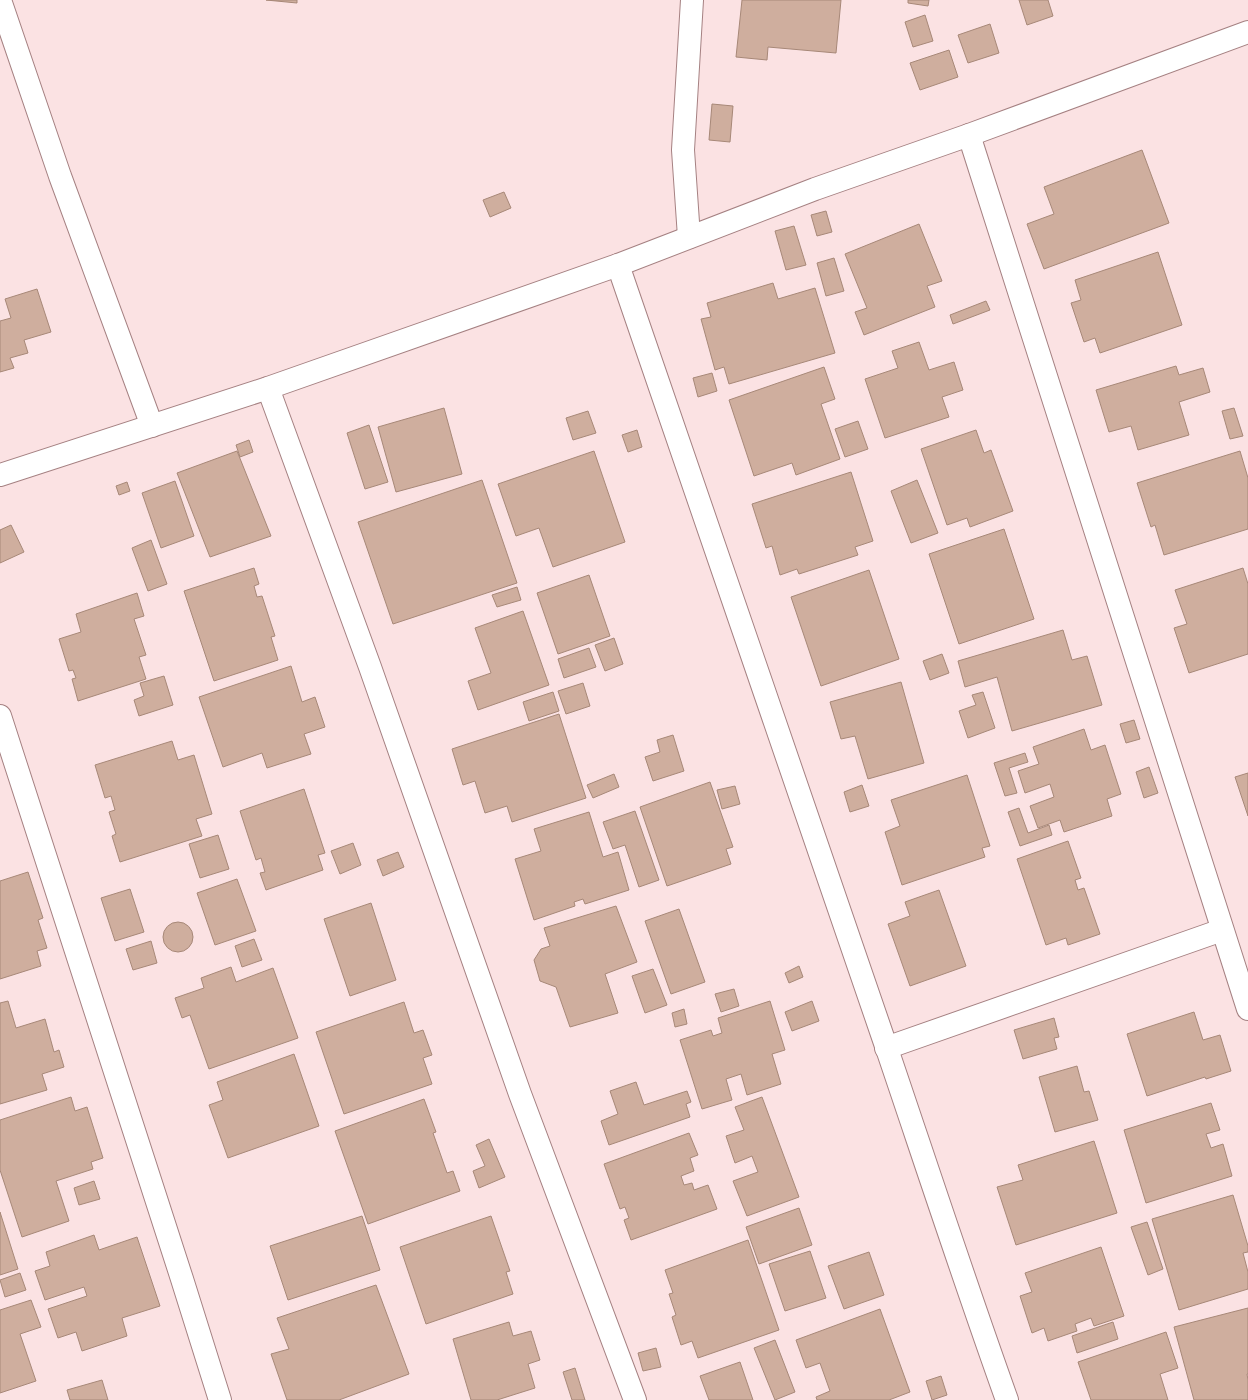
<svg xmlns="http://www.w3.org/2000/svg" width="1248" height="1400" viewBox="0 0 1248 1400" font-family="Signika,sans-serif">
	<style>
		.building { fill: #cfae9e; stroke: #a78878 }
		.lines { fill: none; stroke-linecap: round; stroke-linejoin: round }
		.minor-casing { stroke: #a58182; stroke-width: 24 }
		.minor { stroke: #fff; stroke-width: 22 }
	</style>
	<rect width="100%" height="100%" fill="#fbe2e3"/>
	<g class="building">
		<polygon points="266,0 297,0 297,3"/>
		<polygon points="742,0 841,0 836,53 768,47 767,60 736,57"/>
		<polygon points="908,0 929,0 928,6 908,3"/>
		<polygon points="1019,0 1048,0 1053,16 1027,25"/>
		<polygon points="925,15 933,41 913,47 905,22"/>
		<polygon points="990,24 999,53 968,63 958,35"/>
		<polygon points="949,50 958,77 920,90 910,63"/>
		<polygon points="712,104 733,106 730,142 709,140"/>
		<polygon points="1142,150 1169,223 1044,269 1027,224 1054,214 1044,187"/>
		<polygon points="504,192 511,208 490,217 483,200"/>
		<polygon points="826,211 832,232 817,236 811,215"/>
		<polygon points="919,224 942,281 927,286 935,307 864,335 855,312 867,308 845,254"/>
		<polygon points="794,226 806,265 786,270 775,231"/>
		<polygon points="1158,252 1182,325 1100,353 1095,338 1084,342 1071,303 1081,300 1075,280"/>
		<polygon points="834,258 844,291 826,296 817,263"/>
		<polygon points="773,283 778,299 815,288 835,353 729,384 724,367 715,370 701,319 711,317 707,303"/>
		<polygon points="37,289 51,332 24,340 28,353 10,358 14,368 0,372 0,321 11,318 5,299"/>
		<polygon points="986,301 990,310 953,324 950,315"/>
		<polygon points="919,342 929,370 954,362 963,390 942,397 949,417 885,438 865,379 898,368 892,351"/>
		<polygon points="1176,366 1179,375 1203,368 1210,392 1179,402 1189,435 1138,450 1131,426 1109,432 1096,390"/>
		<polygon points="824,367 835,399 821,404 840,459 796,475 792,463 754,476 729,400"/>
		<polygon points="712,373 717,391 698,397 693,378"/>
		<polygon points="444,408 462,474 396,492 378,427"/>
		<polygon points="1234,408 1243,436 1230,439 1222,411"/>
		<polygon points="588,411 596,433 573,440 566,418"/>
		<polygon points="858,421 868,449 845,457 835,429"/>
		<polygon points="369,425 388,482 365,489 347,433"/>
		<polygon points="637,430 642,447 628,452 622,435"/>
		<polygon points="976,430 984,453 991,450 1013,511 970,527 967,518 947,525 921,449"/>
		<polygon points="249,440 253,452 240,457 236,445"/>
		<polygon points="237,451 271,536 210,557 177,473"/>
		<polygon points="594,451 625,542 553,567 539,528 516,536 498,484"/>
		<polygon points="1240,451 1248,478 1248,529 1164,555 1155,525 1151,527 1137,483"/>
		<polygon points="851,472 873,541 855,547 858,555 799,574 797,569 780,575 772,546 766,548 752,504"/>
		<polygon points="482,480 517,583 393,624 358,522"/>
		<polygon points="917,480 938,533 911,543 891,491"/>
		<polygon points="175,481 194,536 161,548 142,493"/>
		<polygon points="127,482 130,491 119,495 116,486"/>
		<polygon points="11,525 24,552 0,563 0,530"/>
		<polygon points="1004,529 1034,619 959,644 929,554"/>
		<polygon points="151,540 167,584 148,591 132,548"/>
		<polygon points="254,568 259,584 254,586 257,597 262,596 275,636 271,637 278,660 214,681 184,591"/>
		<polygon points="1243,568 1248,584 1248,654 1189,673 1174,628 1187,624 1175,590"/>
		<polygon points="869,570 899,659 821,686 791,597"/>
		<polygon points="589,575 610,636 558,654 537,593"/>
		<polygon points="517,587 521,600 497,607 492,595"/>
		<polygon points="137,593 144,616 134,619 146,655 139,657 146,679 78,701 72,679 76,678 73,670 69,671 59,639 81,632 76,614"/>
		<polygon points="523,611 549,685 478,710 468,681 491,673 475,628"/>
		<polygon points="1063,630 1072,660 1087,656 1102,705 1012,731 997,677 965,687 958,661"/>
		<polygon points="614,638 623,664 605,671 595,645"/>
		<polygon points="589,648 596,667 564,678 558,659"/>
		<polygon points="942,654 949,673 930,680 923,661"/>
		<polygon points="291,666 302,702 315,697 325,727 304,734 311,754 267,768 262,753 223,767 199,697"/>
		<polygon points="164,676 173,705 139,716 134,700 144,696 140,683"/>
		<polygon points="901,682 924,763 868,779 855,736 841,739 830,702"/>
		<polygon points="583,683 590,706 566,714 558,691"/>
		<polygon points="553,692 559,711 529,721 523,702"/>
		<polygon points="983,692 995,728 968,738 959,711 976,705 972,695"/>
		<polygon points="559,714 586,798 512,822 507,806 485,813 475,781 463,785 452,749"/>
		<polygon points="1134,720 1140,739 1126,743 1120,724"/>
		<polygon points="1084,729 1091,750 1105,745 1121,794 1107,799 1112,816 1064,832 1060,820 1038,828 1030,806 1054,797 1050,784 1025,793 1018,771 1039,764 1033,747"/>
		<polygon points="673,735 684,771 653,781 645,757 660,752 657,740"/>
		<polygon points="172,741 178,760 194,755 212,814 196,819 202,836 120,862 112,836 116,834 109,812 115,810 111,796 105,798 95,765"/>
		<polygon points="1025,753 1028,762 1009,768 1017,793 1005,796 994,763"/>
		<polygon points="1149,767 1158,793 1144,798 1136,772"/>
		<polygon points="1248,773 1248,816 1235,777"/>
		<polygon points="614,774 619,787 593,798 587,785"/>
		<polygon points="967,775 990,846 982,848 985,857 902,885 885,832 900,826 891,800"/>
		<polygon points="710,782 733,847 726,849 731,864 667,886 640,807"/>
		<polygon points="862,785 869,806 850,812 844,792"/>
		<polygon points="735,786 740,804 722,809 717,790"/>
		<polygon points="304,789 325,853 318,855 323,870 266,890 260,873 265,872 261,858 256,860 240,811"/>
		<polygon points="1019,808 1028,833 1049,825 1052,835 1020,846 1008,812"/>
		<polygon points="635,811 659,880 639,887 625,845 613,849 603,822"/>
		<polygon points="589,812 603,857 618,852 629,890 585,904 583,899 574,902 575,906 534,920 515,859 541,851 534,829"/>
		<polygon points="218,835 229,869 200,878 189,844"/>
		<polygon points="1068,841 1081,878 1075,880 1078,890 1084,888 1100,934 1068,945 1066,938 1046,945 1017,859"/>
		<polygon points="353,843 361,865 340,874 331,851"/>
		<polygon points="398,852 404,867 383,876 377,860"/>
		<polygon points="28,872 43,918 38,920 47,948 37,951 41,966 0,979 0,881"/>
		<polygon points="237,879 256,931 215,945 197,893"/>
		<polygon points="130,889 144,932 115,941 101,898"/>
		<polygon points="939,890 966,966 910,986 888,924 910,916 905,902"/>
		<polygon points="371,903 396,980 350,996 324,919"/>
		<polygon points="616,906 637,962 605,974 618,1013 570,1027 556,987 540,981 534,960 541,949 550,946 544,928"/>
		<polygon points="679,909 705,982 671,994 645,921"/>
		<circle cx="178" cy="937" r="15"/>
		<polygon points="254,939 262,960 242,967 235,946"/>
		<polygon points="151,941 157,963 133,970 126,949"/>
		<polygon points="799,966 803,977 789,983 785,973"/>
		<polygon points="231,967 236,982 273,968 298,1038 209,1069 190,1015 182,1018 175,998 204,988 201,978"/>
		<polygon points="653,969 667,1005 645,1013 632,976"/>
		<polygon points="734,989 739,1006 721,1012 715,994"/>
		<polygon points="8,1001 16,1028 45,1019 54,1052 59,1050 64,1067 42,1074 47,1090 0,1104 0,1003"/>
		<polygon points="770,1001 785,1050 772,1054 781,1084 747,1095 741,1074 726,1079 732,1100 702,1109 680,1040 711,1030 713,1036 722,1033 718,1018"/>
		<polygon points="812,1001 819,1021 792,1031 785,1012"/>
		<polygon points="404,1002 414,1033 423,1030 432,1055 423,1058 432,1084 344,1114 316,1032"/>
		<polygon points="684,1009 687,1024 675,1027 672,1013"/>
		<polygon points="1194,1012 1203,1040 1220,1035 1231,1071 1206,1079 1205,1077 1147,1096 1127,1034"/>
		<polygon points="1054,1018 1059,1037 1054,1038 1057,1049 1023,1059 1014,1030"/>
		<polygon points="294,1054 319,1126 228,1158 209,1105 223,1100 217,1082"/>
		<polygon points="1077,1066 1084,1092 1089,1091 1098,1120 1055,1132 1039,1077"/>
		<polygon points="636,1082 644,1105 687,1091 691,1102 686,1104 690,1117 609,1145 601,1121 618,1114 610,1091"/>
		<polygon points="71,1097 75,1111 87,1107 103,1158 91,1162 93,1169 56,1181 69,1221 22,1237 0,1170 0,1120"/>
		<polygon points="762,1097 799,1197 747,1216 733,1181 758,1172 752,1156 735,1163 726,1136 744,1130 735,1107"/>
		<polygon points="424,1099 436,1132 433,1133 447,1173 453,1171 460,1191 368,1224 335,1131"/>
		<polygon points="1211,1103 1220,1130 1206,1134 1211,1148 1223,1144 1232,1176 1146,1203 1124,1130"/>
		<polygon points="689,1133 698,1155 690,1158 694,1171 681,1176 684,1185 692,1183 694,1190 708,1185 717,1209 631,1240 624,1220 629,1218 625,1207 620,1209 604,1164"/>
		<polygon points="489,1139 505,1177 479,1188 473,1171 485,1166 476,1145"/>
		<polygon points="1094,1141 1117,1213 1016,1245 997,1187 1023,1180 1018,1165"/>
		<polygon points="94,1181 100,1199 79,1205 74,1188"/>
		<polygon points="1233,1195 1248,1246 1248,1252 1243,1253 1248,1272 1248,1289 1179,1310 1152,1219"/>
		<polygon points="799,1208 812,1245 759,1264 746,1227"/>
		<polygon points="0,1212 18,1269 0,1275"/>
		<polygon points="362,1216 380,1270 288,1300 270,1246"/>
		<polygon points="491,1216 510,1271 506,1272 513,1294 426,1324 400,1247"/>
		<polygon points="1147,1222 1163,1269 1148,1275 1131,1227"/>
		<polygon points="94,1235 99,1250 137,1237 160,1306 122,1318 127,1336 82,1351 76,1332 58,1338 48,1309 87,1296 84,1287 45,1300 35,1271 50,1266 46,1252"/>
		<polygon points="748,1240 779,1330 698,1358 692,1341 681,1345 672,1317 676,1315 669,1294 673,1293 665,1270"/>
		<polygon points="1101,1247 1124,1316 1094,1326 1091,1318 1075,1324 1077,1331 1048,1341 1044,1328 1032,1333 1020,1296 1032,1292 1025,1273"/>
		<polygon points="810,1251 826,1298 785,1311 769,1264"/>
		<polygon points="869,1252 884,1295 844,1309 828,1266"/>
		<polygon points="20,1273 26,1290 5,1297 0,1280"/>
		<polygon points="376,1285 409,1374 339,1400 287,1400 271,1354 289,1349 277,1318"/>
		<polygon points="31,1300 41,1327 20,1334 36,1381 0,1393 0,1310"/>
		<polygon points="1248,1308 1248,1374 1247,1374 1248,1380 1248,1400 1194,1400 1174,1327"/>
		<polygon points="880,1309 910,1392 889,1400 817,1400 816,1397 830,1391 820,1363 806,1368 796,1340"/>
		<polygon points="509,1322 513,1336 531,1331 540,1360 528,1364 535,1388 497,1400 471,1400 453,1339"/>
		<polygon points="1113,1322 1118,1339 1077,1353 1072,1336"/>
		<polygon points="1166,1332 1178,1368 1160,1374 1168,1400 1091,1400 1078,1362"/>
		<polygon points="775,1340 795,1392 775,1400 754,1348"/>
		<polygon points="656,1348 661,1367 643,1371 638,1353"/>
		<polygon points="740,1362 753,1400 709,1400 700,1376"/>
		<polygon points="575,1368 585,1400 572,1400 563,1372"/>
		<polygon points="941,1376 947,1395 932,1400 926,1381"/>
		<polygon points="102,1380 108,1400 70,1400 67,1390"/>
	</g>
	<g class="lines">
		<defs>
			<g id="minor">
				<polyline points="0,0 60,176 152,426"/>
				<polyline points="969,135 1248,1009"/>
				<polyline points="689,237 683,150 692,0"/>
				<path d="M618,265C706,526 796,786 886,1046C926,1164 965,1283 1007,1400"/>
				<polyline points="268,388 370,667 520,1094 635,1400"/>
				<polyline points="0,475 268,388 618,265 815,189 969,135 1248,32"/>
				<polyline points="0,716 182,1279 220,1400"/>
				<polyline points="886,1048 1222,930"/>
			</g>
		</defs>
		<use href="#minor" class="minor-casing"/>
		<use href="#minor" class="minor"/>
	</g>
</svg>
